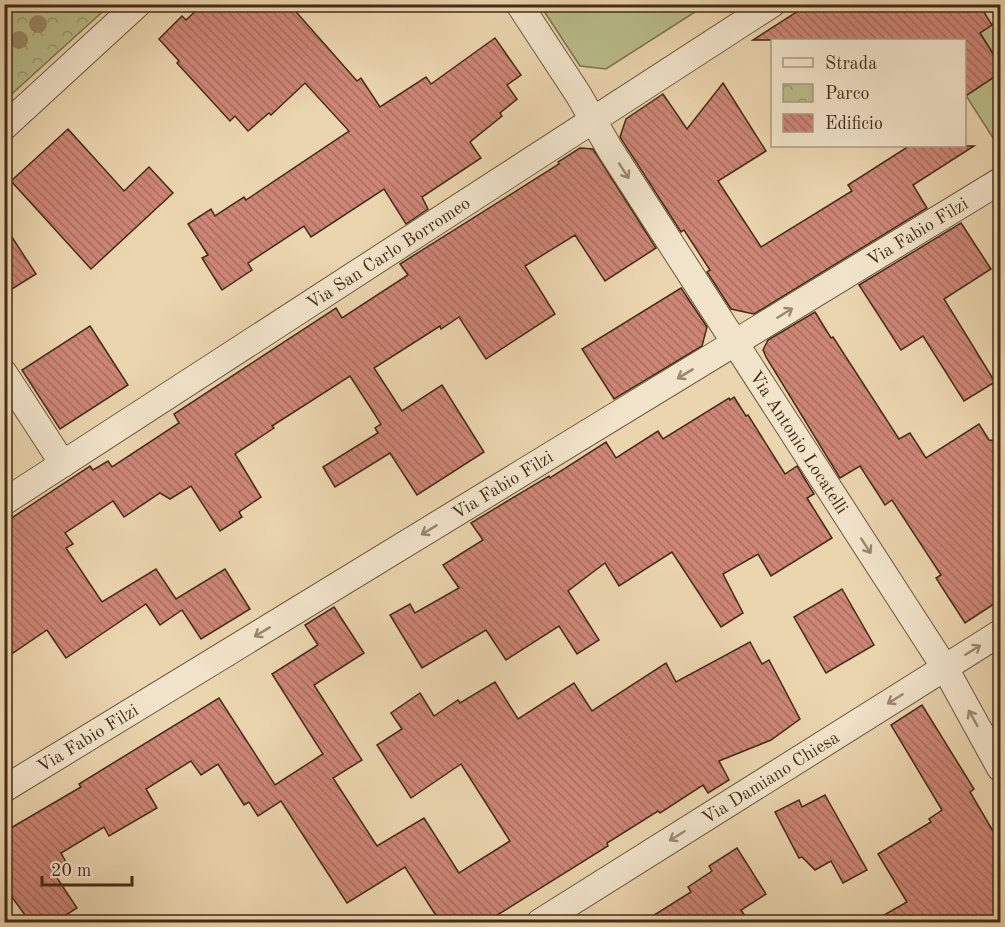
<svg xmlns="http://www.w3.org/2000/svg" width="1005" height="927" viewBox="0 0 1005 927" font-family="'Old Standard TT',serif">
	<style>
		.grass { fill: #b9bd8a; stroke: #7e7450; stroke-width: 1.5 }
		.park { fill: url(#park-crowns); stroke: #7e7450; stroke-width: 1.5 }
		.building { fill: url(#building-back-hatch); stroke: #422c16; stroke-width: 1.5 }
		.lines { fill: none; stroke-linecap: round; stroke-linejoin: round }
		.minor-casing { stroke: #6c563c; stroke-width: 28 }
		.minor { stroke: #f2e4cb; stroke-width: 26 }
		.tree { fill: #9b8868 }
		.oneway { stroke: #9a8870 }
		.labels { text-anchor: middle; stroke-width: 4.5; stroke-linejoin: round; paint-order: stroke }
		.street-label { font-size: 18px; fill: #422c16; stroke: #f2e4cb }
	</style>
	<defs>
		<pattern id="park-crowns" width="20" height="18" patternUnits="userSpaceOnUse" patternTransform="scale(1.5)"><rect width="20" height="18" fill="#b9bd8a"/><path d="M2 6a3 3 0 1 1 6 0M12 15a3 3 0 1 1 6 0" fill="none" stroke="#989a70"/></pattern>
		<pattern id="building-back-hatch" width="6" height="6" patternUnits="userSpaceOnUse" patternTransform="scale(1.5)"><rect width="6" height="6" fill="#cd8576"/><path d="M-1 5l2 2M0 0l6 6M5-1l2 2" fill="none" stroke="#a86d60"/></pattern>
	</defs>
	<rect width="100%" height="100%" fill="#ebd5af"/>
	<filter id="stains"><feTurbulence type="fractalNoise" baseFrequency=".00333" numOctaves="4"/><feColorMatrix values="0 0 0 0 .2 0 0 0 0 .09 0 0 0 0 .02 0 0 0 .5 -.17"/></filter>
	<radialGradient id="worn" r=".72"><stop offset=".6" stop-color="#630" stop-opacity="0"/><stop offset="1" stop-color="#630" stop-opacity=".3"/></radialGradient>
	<g class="grass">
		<polygon points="540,5 706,5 606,69 580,66"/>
		<polygon points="1000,19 1000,65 980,33"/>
		<polygon points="1000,73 1000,149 965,94 964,78 973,91"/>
	</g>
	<polygon class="park" points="5,4 110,4 110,5 5,100"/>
	<g class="building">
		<polygon points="203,4 290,5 357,81 361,78 380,107 426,77 431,84 495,38 521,75 507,85 517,99 500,113 502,116 470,142 481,158 422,197 428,209 406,224 384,189 311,237 304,226 248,263 252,270 222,290 202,258 208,255 188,224 211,209 215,216 244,197 246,200 349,131 305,83 271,115 269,113 248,131 235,116 230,121 177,63 179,61 159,39 182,16 186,20"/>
		<polygon points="809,4 979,4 992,25 980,33 1000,65 1000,73 964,97 964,40 753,40"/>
		<polygon points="723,83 766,151 718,181 761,247 852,191 848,185 909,146 974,146 913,185 927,208 754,314 731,309 707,272 710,270 684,230 681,232 620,137 626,119 663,94 687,129"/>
		<polygon points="68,129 124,191 149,167 173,193 91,269 11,181"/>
		<polygon points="580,148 593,149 656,248 605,281 575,235 525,266 555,314 486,359 459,317 441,329 440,326 374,368 402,411 442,385 484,452 417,495 390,453 335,487 323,467 378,433 375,428 381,424 350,376 272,426 274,428 235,454 261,497 239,512 242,517 220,531 191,486 170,499 160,493 124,517 113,501 65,533 73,544 66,548 102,602 156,569 176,599 225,569 250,609 201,639 182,610 160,625 146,604 66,658 47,630 4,659 4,523 90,466 93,470 108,461 112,467 179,423 174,414 336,308 342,318 408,275 400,264 559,164 558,162"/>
		<polygon points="961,223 991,269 944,299 995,382 964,401 923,336 901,350 859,285"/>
		<polygon points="4,225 36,274 4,294"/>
		<polygon points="681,288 707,327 702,346 614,399 582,349"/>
		<polygon points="815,312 831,338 833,337 899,439 910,433 926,458 979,424 989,440 1000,441 1000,600 965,623 936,578 941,575 892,500 885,505 860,466 840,478 766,357 763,350 768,340"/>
		<polygon points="90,326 128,385 60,429 22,370"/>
		<polygon points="734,397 746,416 748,415 785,474 797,466 814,494 807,498 832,538 771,576 758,554 723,574 743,613 721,627 672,552 619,586 605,563 568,591 599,640 577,654 559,626 506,660 486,630 422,668 390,615 410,604 415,613 459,588 443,565 483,540 471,523 549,476 550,478 606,442 616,458 658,431 663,439 729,398 730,400"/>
		<polygon points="842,589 874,645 826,673 794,617"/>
		<polygon points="334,607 364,653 314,685 362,760 333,778 377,846 424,818 459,873 510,841 461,764 411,798 377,745 402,729 391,713 420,693 434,716 458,700 460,703 495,682 518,719 574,683 592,711 666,663 676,682 750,642 762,664 769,660 800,719 771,740 719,761 729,780 708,793 703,785 660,813 658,811 607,843 608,846 486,922 440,922 405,867 347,903 281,801 258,816 249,802 244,805 218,764 201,775 191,761 146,789 157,808 109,836 104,827 61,853 67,864 53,872 77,908 55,922 30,922 4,886 4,832 81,787 79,784 219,698 275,785 323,754 272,674 318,645 305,625"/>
		<polygon points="922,705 974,789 970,792 1000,843 1000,922 872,922 907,902 878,854 931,822 929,819 942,810 891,725"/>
		<polygon points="825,795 867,870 843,883 831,861 815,870 802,857 799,858 775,812 799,800 802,807"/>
		<polygon points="737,848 766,894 741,910 749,922 643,922 691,892 688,887 712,871 709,866"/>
	</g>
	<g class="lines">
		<defs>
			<g id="minor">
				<path id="s1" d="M519,4L578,94L611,151L945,668L1000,768"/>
				<polyline points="4,127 138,4"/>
				<polyline points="4,373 63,464"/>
				<path id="s2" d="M4,502L772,4"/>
				<path id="s3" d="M4,789L1000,181"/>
				<path id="s4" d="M540,922L1000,633"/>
			</g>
		</defs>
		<use href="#minor" class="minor-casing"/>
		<use href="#minor" class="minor"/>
	</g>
	<g class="tree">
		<circle cx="38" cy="24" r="9"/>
		<circle cx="19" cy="40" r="9"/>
	</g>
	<defs><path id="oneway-shaft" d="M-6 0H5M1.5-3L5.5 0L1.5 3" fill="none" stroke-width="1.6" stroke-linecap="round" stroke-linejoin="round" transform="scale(1.5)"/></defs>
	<g class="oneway">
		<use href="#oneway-shaft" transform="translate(624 171) rotate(57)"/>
		<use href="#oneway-shaft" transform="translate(785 313) rotate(-32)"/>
		<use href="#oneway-shaft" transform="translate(685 374) rotate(149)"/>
		<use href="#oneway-shaft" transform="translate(429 530) rotate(149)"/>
		<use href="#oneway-shaft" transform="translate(866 546) rotate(57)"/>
		<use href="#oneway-shaft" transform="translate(262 632) rotate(149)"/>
		<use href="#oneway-shaft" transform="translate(973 650) rotate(-32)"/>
		<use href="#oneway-shaft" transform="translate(895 699) rotate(148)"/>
		<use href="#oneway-shaft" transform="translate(973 718) rotate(-119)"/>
		<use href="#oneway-shaft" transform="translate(677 836) rotate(148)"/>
	</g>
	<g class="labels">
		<g class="street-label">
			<text dy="6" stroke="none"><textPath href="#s3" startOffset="1070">Via Fabio Filzi</textPath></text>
			<text dy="6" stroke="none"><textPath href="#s2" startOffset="458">Via San Carlo Borromeo</textPath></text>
			<text dy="6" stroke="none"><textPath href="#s1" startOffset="520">Via Antonio Locatelli</textPath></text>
			<text dy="6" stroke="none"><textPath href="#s3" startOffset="584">Via Fabio Filzi</textPath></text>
			<text dy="6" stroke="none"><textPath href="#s3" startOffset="98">Via Fabio Filzi</textPath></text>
			<text dy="6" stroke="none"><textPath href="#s4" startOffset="272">Via Damiano Chiesa</textPath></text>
		</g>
	</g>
	<rect width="1005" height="927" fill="none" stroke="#ebd5af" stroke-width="24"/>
	<rect x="6" y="6" width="993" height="915" fill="none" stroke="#422c16" stroke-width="3"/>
	<rect x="12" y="12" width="981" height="903" fill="none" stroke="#422c16" stroke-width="1.5"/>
	<rect x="771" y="39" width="195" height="108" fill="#f2e4cb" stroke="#ac9a83" stroke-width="1.5"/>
	<rect x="783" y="58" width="30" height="9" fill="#f2e4cb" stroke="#ac9a83" stroke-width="1.5"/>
	<text x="825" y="69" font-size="18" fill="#422c16">Strada</text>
	<rect x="783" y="84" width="30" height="18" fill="url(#park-crowns)" stroke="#ac9a83" stroke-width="1.5"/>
	<text x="825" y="99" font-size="18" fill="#422c16">Parco</text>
	<rect x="783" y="114" width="30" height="18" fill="url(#building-back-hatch)" stroke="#ac9a83" stroke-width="1.5"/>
	<text x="825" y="129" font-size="18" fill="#422c16">Edificio</text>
	<path d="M42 876v9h90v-9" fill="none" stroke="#422c16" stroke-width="3"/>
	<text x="51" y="876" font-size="18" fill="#422c16" stroke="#f2e4cb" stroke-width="4.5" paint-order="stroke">20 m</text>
	<rect width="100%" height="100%" filter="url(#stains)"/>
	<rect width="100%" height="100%" fill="url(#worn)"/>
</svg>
